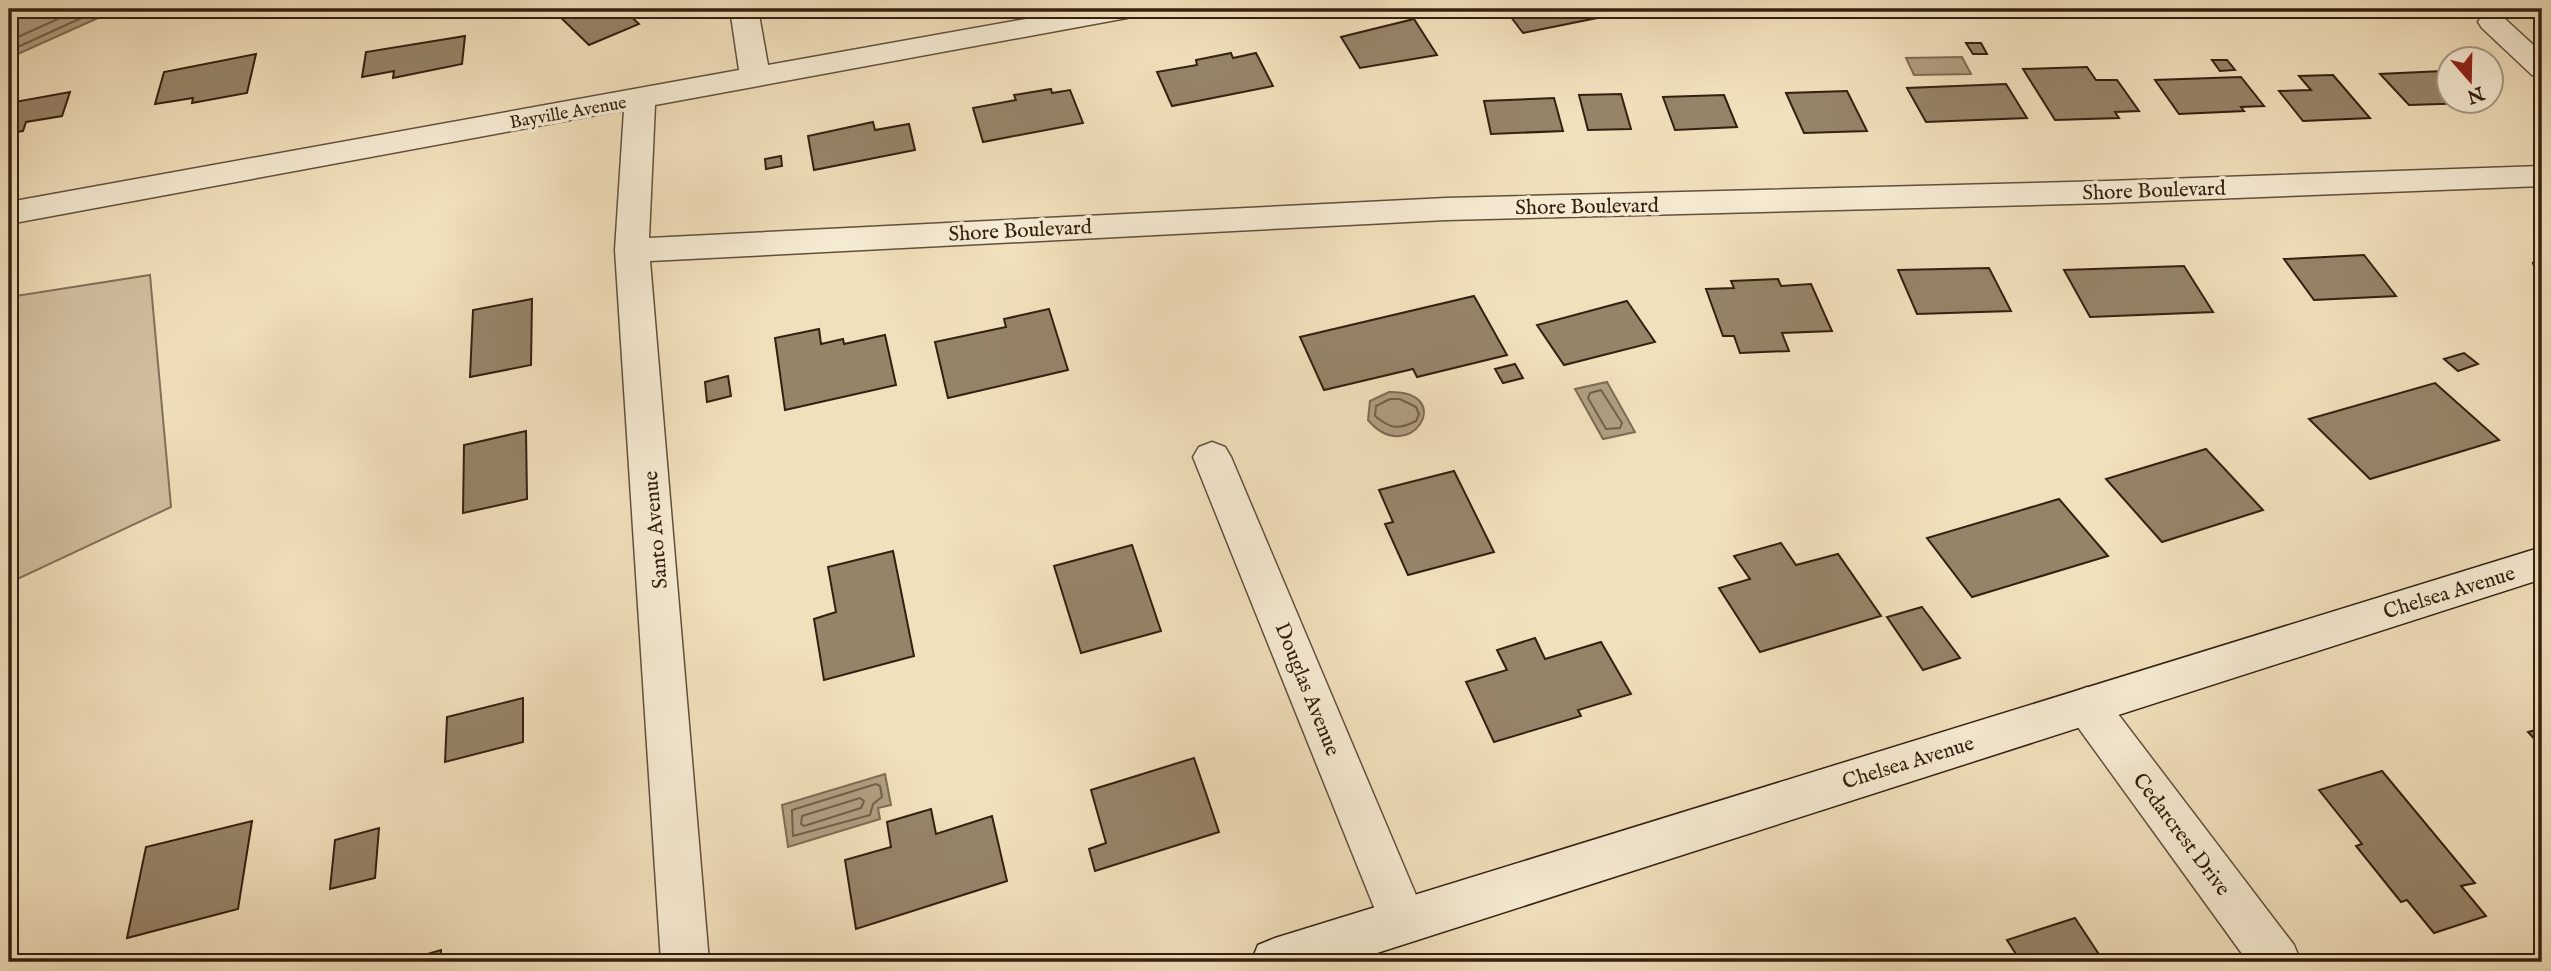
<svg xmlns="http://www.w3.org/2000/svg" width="2551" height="971" viewBox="0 0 2551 971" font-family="'IM FELL English',serif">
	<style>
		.green { fill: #d1bf9f; stroke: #827058; stroke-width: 2 }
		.water { fill: #b09f82; stroke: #7e6c54; stroke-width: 2 }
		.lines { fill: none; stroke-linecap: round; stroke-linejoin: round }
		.shore { stroke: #726049; stroke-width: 2 }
		.building { fill: #968469; stroke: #332010; stroke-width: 2 }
		.street-casing { stroke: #62503b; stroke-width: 3 }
		.secondary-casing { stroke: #332010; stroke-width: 3 }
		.street { fill: #f6ebd3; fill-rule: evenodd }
		.secondary { fill: #f6ebd3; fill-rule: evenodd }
		.labels { text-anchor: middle; stroke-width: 7; stroke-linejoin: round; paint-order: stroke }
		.far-street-label { font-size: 18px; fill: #332010; stroke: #f6ebd3 }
		.street-label { font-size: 21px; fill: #332010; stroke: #f6ebd3 }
	</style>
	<rect width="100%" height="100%" fill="#f1e0bc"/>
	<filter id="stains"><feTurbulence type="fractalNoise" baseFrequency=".00286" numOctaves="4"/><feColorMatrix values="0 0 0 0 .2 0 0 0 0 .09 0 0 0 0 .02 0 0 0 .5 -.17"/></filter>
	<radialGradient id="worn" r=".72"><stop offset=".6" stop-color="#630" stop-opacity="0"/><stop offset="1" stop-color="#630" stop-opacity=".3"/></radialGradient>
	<polygon class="green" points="150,275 171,507 9,583 9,297"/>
	<g class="water">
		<polygon points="9,9 118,9 9,58"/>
		<polygon points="1962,57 1971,74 1914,75 1906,58"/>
		<polygon points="1607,382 1635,432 1603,439 1575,389"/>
		<path d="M1389,392C1459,391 1409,469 1368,420L1370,401Z"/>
		<polygon points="885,774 891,805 878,808 880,819 788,847 782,805"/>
	</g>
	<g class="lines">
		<g class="shore">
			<polyline points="9,41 80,9"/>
			<polyline points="9,51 101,9"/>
			<polygon points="1601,390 1622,423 1620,428 1606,429 1588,398 1590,393"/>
			<path d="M1390,399H1400L1416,407L1419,414L1416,421C1398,430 1391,429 1375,416L1376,406Z"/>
			<polygon points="876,784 880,786 882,797 873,804 870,815 793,836 792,810"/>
			<polygon points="860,798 864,801 861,808 804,826 801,824 802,816"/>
		</g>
	</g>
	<g class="building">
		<polygon points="560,9 628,9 624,10 639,24 589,45 554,11"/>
		<polygon points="1505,9 1596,9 1602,17 1523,33"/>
		<polygon points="1414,19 1437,55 1360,68 1341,37"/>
		<polygon points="465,36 462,64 393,78 394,71 362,77 366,52"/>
		<polygon points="1966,43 1981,43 1987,54 1973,54"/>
		<polygon points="1231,53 1233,58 1256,53 1273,86 1172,106 1157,72 1197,65 1196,60"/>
		<polygon points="256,54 247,93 192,103 193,98 155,104 164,72"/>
		<polygon points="2212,60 2227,60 2235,70 2220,71"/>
		<polygon points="2087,67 2096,80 2117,80 2139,111 2115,112 2119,118 2055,120 2023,69"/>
		<polygon points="2443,71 2450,79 2450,102 2472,103 2409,105 2380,74"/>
		<polygon points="2333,75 2370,118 2303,121 2279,91 2311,90 2299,76"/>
		<polygon points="2241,77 2264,106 2241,107 2244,111 2179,114 2155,80"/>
		<polygon points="2006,84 2027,118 1926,122 1907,88"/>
		<polygon points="1051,89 1052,93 1070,90 1083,123 983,142 973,108 1016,100 1014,95"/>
		<polygon points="1847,91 1867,131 1804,133 1786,93"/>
		<polygon points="70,92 62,116 26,122 23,131 9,133 9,103"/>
		<polygon points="1621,94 1631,129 1588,130 1579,95"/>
		<polygon points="1724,95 1737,127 1675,130 1663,97"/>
		<polygon points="1554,98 1563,131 1491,134 1484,101"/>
		<polygon points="873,122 875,130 909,124 915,150 814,170 808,136"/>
		<polygon points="781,156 782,166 766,169 765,159"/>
		<polygon points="2364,255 2396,296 2314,300 2284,259"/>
		<polygon points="2533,263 2542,265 2542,291"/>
		<polygon points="2184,266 2213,312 2090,317 2064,270"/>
		<polygon points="1989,268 2011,311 1917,314 1898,270"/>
		<polygon points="1778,279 1781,286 1811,284 1832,331 1782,333 1789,351 1740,353 1734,336 1723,336 1706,289 1734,288 1731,281"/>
		<polygon points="1474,296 1507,355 1417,377 1413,369 1324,390 1300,337"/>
		<polygon points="532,299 531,365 470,377 473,310"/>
		<polygon points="1627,301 1655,342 1564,365 1537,325"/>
		<polygon points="1049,309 1068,370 948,398 935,342 1006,327 1004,319"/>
		<polygon points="819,329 821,344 843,339 844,344 885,335 896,385 785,410 775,338"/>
		<polygon points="2464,353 2478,364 2458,371 2444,359"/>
		<polygon points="1515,364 1523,378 1503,383 1495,369"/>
		<polygon points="728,376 731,396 707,402 705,382"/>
		<polygon points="2435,383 2499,440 2370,479 2309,419"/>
		<polygon points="526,431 527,499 463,513 464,445"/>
		<polygon points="2206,449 2263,510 2162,542 2106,479"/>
		<polygon points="1454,471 1494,552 1408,575 1385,524 1393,522 1379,490"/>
		<polygon points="2059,499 2108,556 1972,597 1927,538"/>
		<polygon points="1781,543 1796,565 1838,554 1881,616 1760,652 1719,588 1750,579 1734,556"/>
		<polygon points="1132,545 1161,631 1081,653 1054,566"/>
		<polygon points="893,551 914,656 824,680 814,619 836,612 828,567"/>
		<polygon points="1922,607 1960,658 1923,670 1887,617"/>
		<polygon points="1535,638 1545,659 1601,642 1631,694 1578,710 1581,716 1494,742 1466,682 1507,670 1497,650"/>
		<polygon points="523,698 523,742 445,762 447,717"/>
		<polygon points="2542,728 2542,747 2528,732"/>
		<polygon points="1194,758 1219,832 1095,871 1089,849 1106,843 1091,790"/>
		<polygon points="2382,771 2475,883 2461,886 2486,916 2434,933 2407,900 2401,902 2356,846 2362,844 2319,790"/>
		<polygon points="931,809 936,834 992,816 1007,881 856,929 845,860 891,847 887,822"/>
		<polygon points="252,821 238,909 127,938 146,847"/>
		<polygon points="379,828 375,878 330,889 335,840"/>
		<polygon points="2075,918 2104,962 2021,962 2007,940"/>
		<polygon points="441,950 441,962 400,962"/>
	</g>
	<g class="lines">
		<defs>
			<g id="street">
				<polygon points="730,9 758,9 768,65 1081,9 1141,9 1137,15 1127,18 655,105 649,238 1446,198 2107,181 2542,166 2542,186 2107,203 1446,220 650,261 709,962 661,962 615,250 624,110 9,224 9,202 739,70"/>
				<polygon points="2492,13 2502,16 2542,53 2542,78 2532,75 2482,28 2478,22 2482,16"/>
				<polygon points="1212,442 1225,447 1231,457 1427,921 1420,937 1403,944 1386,937 1193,457 1199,447"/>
				<polygon points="2087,687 2102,693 2294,945 2301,962 2248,962 2072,719 2065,706 2072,693"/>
			</g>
			<polygon id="secondary" points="2542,547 2542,579 1349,962 1251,962 1258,945 1275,938"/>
		</defs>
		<use href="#street" class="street-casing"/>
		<use href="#secondary" class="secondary-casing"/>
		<use href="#street" class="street"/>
		<use href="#secondary" class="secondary"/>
	</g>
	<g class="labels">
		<g class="far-street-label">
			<text transform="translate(568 112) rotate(-10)" y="6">Bayville Avenue</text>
		</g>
		<g class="street-label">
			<text transform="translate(2154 190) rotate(-2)" y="7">Shore Boulevard</text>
			<text transform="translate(1587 206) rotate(-1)" y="7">Shore Boulevard</text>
			<text transform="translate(1020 230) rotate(-3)" y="7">Shore Boulevard</text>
			<text transform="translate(655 530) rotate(-95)" y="7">Santo Avenue</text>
			<text transform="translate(2449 592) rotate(-17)" y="7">Chelsea Avenue</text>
			<text transform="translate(1308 689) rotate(68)" y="7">Douglas Avenue</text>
			<text transform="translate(1908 762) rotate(-17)" y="7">Chelsea Avenue</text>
			<text transform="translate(2182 834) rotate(53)" y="7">Cedarcrest Drive</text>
		</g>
	</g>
	<rect width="2551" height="971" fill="none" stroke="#f1e0bc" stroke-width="35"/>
	<rect x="10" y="10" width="2530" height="950" fill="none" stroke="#332010" stroke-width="3.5"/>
	<rect x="18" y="18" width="2516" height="936" fill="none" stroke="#332010" stroke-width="2"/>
	<g transform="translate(2470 80) rotate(160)"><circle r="33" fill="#f6ebd3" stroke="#a89a85" stroke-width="2"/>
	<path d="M0-5L12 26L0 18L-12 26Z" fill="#8f2418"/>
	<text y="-10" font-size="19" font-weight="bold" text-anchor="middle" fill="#332010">N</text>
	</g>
	<rect width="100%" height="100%" filter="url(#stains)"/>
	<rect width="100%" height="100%" fill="url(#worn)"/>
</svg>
